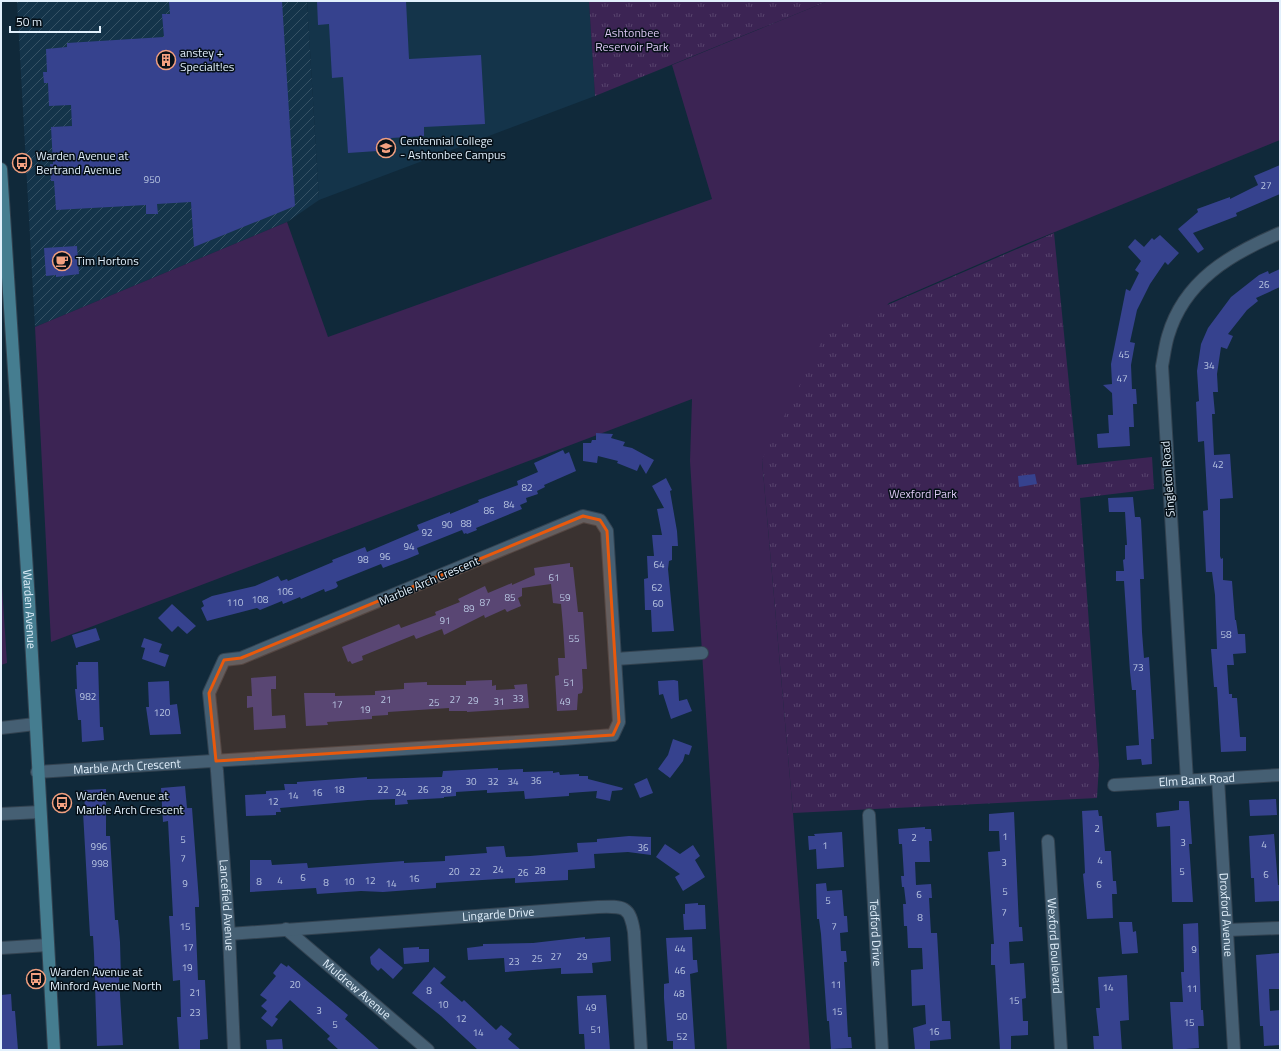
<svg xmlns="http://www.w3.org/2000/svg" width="1281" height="1051" viewBox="0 0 1281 1051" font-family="'Titillium Web',sans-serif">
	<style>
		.built { fill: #14344a }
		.industrial { fill: url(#industrial-furrows) }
		.grass { fill: #3c2454 }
		.park { fill: url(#park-tufts) }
		.building { fill: #36428e }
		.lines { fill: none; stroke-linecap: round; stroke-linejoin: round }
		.street-casing { stroke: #324250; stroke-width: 14 }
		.secondary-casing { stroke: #324250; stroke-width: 14 }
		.street { stroke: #455f73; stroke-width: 12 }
		.secondary { stroke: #457d90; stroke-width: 12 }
		.marked { fill: #e8590c; fill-opacity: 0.2; stroke: #e8590c; stroke-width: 3; stroke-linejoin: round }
		.labels { text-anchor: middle; stroke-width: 3; stroke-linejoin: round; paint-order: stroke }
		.number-label { font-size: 10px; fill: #b7c4e0 }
		.park-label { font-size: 12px; fill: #dcc8f3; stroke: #061018 }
		.poi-label { font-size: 12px; fill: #e2f0fc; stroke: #061018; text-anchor: start }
		.street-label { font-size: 12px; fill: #e2f0fc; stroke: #061018 }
	</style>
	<defs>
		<pattern id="industrial-furrows" width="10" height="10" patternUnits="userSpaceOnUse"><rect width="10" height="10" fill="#14344a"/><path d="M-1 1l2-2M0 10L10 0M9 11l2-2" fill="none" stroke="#365265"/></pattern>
		<pattern id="park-tufts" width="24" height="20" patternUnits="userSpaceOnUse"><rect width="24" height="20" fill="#3c2454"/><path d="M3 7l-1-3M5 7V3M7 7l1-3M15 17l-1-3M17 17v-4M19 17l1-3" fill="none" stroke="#58446e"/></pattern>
	</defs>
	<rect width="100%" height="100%" fill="#10293a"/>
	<polygon class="built" points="307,1 589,1 595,96 319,200"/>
	<polygon class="industrial" points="17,1 307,1 319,200 287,222 35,327"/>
	<g class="grass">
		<polygon points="828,1 1280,1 1280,140 1023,245 889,303 762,460 793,813 810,1050 727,1050 690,461 692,399 51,642 35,327 287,222 328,337 712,199 672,65"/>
		<polygon points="1,571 7,663 1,665"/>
	</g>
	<g class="park">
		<polygon points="589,1 828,1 595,96"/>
		<polygon points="1054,233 1077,465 1152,457 1154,489 1080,498 1099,765 1097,798 793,813 762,460 827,331"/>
	</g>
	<g class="building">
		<polygon points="169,1 282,1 295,206 194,247 191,202 157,204 158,214 146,214 146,205 56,210 54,181 51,181 50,164 53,164 51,127 72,126 71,105 49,106 48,83 44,83 43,72 47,72 46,49 67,47 67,43 164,37 162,14 170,14"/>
		<polygon points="317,1 406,1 409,59 481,55 485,124 424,127 424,136 391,138 392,150 348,153 343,77 332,78 329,24 318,25"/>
		<polygon points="1280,165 1280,194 1236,213 1237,216 1193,233 1204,249 1198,253 1178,229 1198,212 1197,209 1230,197 1230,199 1258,185 1254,176"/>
		<polygon points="1160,235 1179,253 1168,265 1165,262 1150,284 1137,310 1130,342 1135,343 1131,365 1132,389 1136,389 1137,404 1133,404 1134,427 1129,427 1130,446 1098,448 1097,434 1109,433 1108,415 1113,415 1112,393 1103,385 1112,384 1111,364 1126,289 1130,291 1139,273 1135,270 1141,261 1128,247 1135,239 1144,247 1152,238 1154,240"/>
		<polygon points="77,246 79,274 56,277 56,275 46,276 44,248"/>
		<polygon points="1280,269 1280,287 1256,298 1258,301 1247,310 1228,334 1233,336 1227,349 1221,347 1217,374 1218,392 1213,392 1215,414 1212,414 1214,455 1230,454 1233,498 1220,499 1220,556 1221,559 1223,558 1223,580 1232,581 1235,620 1236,620 1238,634 1245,634 1246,653 1233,654 1234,665 1227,665 1229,694 1232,694 1232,698 1237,698 1240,737 1246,737 1246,751 1221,752 1217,687 1214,687 1211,649 1217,649 1215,595 1212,572 1206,572 1203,511 1208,510 1204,441 1198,442 1196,402 1199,401 1197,371 1201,344 1208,328 1231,297 1259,275 1268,271 1269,274"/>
		<polygon points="596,433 613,434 611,438 625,442 623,446 632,448 654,460 646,474 640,464 637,471 617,463 618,461 598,456 597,463 583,461 583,443 591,443 592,440 596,440"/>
		<polygon points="563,450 565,454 569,452 576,471 544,485 545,487 537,491 538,494 526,498 527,502 520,505 522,509 476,528 477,530 467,534 466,533 464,534 462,530 417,548 419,554 407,559 383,568 381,564 336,582 338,586 336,588 325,592 324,589 301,599 300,597 283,604 282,601 260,610 257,608 207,621 201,608 204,606 202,601 212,596 255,586 278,576 281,581 287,579 288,581 333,562 332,560 365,547 367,552 419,530 417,525 450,512 450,514 479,502 478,500 518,485 517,481 538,472 534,463"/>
		<polygon points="1035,474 1037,484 1019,487 1018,476"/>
		<polygon points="666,478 672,490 670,491 677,531 678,546 672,546 672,560 669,561 668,569 674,631 652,632 651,610 645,610 644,579 648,578 647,556 654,556 652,535 662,535 657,509 664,508 652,486"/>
		<polygon points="1133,497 1135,517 1140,517 1141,520 1144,579 1140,579 1142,632 1144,658 1149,657 1154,739 1151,739 1152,764 1142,765 1141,759 1127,760 1126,746 1139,745 1136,694 1136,690 1132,690 1130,672 1124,581 1116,581 1116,571 1124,571 1123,560 1125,559 1125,545 1127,545 1125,512 1109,512 1108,498"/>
		<polygon points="570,563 570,567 573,567 578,612 583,612 587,669 582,669 583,688 582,693 578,694 577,710 557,711 555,676 559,675 558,658 565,658 563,626 561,604 553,603 551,584 522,588 522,596 518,598 521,606 507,612 505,609 485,618 484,615 444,635 442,629 416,639 414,635 362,656 363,660 352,664 350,661 348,662 342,647 399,624 401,628 436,615 435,612 460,602 458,599 485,586 488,593 512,583 512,585 535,575 534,568"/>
		<polygon points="172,604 196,626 187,634 178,626 172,632 158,618"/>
		<polygon points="96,628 100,640 76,648 72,635"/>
		<polygon points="144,638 162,644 159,652 169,655 165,667 142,659 145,648 141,647"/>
		<polygon points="78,662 98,662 100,727 103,727 104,740 82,742 81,720 78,720 75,689 77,689 76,665 78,665"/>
		<polygon points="276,676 276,689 271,689 272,716 285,715 286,728 254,730 253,707 247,708 247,696 252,696 251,678"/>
		<polygon points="492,680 492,686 496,685 496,690 515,689 514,685 527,684 529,708 467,712 467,711 449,711 449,708 388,712 388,715 372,716 372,719 327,722 328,725 306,726 304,693 335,693 335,696 375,695 375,691 404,689 404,683 427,682 427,685 466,685 466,681"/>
		<polygon points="674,680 678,681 679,701 687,699 692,711 671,719 663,694 659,695 658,681"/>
		<polygon points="169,681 170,705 177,704 181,734 150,735 146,707 149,707 148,682"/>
		<polygon points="673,739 692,746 689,755 685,754 683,761 670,778 658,769 668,755"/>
		<polygon points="498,768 498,770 523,769 523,772 553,771 553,773 559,772 560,775 579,774 579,776 588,776 588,779 623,788 622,790 612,791 610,801 596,798 597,791 569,793 569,796 525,799 524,791 487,793 487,790 456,792 456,796 444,797 444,798 407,800 408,804 395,805 395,799 368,800 280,808 281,812 276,812 276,815 246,816 245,795 266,794 266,791 285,790 284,784 297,784 297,782 367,777 367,779 442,777 443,771"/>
		<polygon points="647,778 653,793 640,798 634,784"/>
		<polygon points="185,786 187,808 192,808 199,901 199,907 195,907 198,980 205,980 208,1039 200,1040 200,1050 179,1050 177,1017 181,1017 180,980 173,981 169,916 173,916 168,821 163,822 161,788"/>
		<polygon points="106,789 106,836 110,836 115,920 118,920 120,942 121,978 119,978 123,1045 97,1046 94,954 93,936 90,936 83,812 85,812 84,790"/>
		<polygon points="1276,799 1277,815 1250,816 1249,800"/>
		<polygon points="1179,801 1189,801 1192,844 1189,844 1193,902 1172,902 1170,826 1157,827 1156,813 1179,810"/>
		<polygon points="1098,810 1099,816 1102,816 1105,851 1111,851 1113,881 1116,881 1117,894 1112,894 1113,918 1087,919 1083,874 1085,873 1082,811"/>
		<polygon points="1014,812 1019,927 1022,927 1023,941 1009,942 1010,964 1024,963 1026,998 1022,999 1023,1021 1028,1021 1028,1035 1011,1036 1011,1050 1000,1050 995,965 991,965 991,944 994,944 988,852 1000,851 999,831 989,831 989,814"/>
		<polygon points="925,827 925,829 931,829 932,841 929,841 930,862 915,862 916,885 931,884 932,898 929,898 931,933 937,933 942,1021 950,1021 951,1039 930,1041 930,1050 915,1050 913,1028 926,1024 925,1005 912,1006 911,970 923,969 922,948 908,948 907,926 904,926 903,904 906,904 904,887 902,887 901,876 904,876 902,844 899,844 898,829"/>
		<polygon points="842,832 844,867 817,869 816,849 809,850 808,836 815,836 814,834"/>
		<polygon points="1274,834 1278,885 1280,885 1280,901 1255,902 1254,878 1251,878 1249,836"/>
		<polygon points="629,836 651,837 651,855 628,852 594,854 595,868 568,870 568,880 515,883 515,878 436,883 436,888 383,892 361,891 317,894 316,888 250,892 250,860 271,860 272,865 307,863 308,868 404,861 404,863 445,861 445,856 487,853 486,847 504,846 506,857 530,856 578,852 577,843 597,842 597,839"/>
		<polygon points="665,844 680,854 693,845 700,856 695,860 705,877 683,891 675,877 680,874 656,857"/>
		<polygon points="826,883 827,891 842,890 844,916 847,916 848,932 840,933 841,951 846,951 847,962 844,962 848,1037 851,1037 852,1048 831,1049 829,1021 827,1021 821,934 819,919 817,919 816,884"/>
		<polygon points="698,903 698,905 705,905 706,929 684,930 683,914 685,914 685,904"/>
		<polygon points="1119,922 1132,922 1133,932 1136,931 1138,953 1122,954"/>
		<polygon points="1198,923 1201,1010 1203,1010 1204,1026 1198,1026 1199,1048 1173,1050 1170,1002 1183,1002 1181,972 1184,972 1183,924"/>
		<polygon points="585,937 585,939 610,937 611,961 592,963 593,973 561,974 561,968 505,972 504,958 468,960 467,948 483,946 483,944 533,943"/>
		<polygon points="692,937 693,960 697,960 698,972 690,974 695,1050 673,1050 673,1041 667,1041 664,998 664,984 669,983 666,938"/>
		<polygon points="419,947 419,949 429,949 429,962 404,964 403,948"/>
		<polygon points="379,948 403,968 393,979 381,968 378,971 371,964 370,957"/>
		<polygon points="1280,953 1280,989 1269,989 1270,1011 1280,1010 1280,1045 1264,1046 1263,1026 1260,1026 1256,955"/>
		<polygon points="281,963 287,967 288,965 348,1015 345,1019 380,1050 339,1050 327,1039 330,1036 290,1000 275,1017 278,1019 272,1027 261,1018 267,1011 261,1006 267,1000 260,995 276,976 273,973"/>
		<polygon points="434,967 446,977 440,983 462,1002 464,1000 496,1030 501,1025 512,1034 508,1039 521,1050 478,1050 441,1016 412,993"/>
		<polygon points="1127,975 1129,1020 1120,1021 1122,1050 1094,1050 1093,1036 1099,1036 1096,1008 1100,1008 1098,977"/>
		<polygon points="11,994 12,1011 15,1011 18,1050 1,1050 1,995"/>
		<polygon points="606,995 610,1050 585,1050 584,1034 579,1034 577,996"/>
		<polygon points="282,1039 283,1050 267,1050 266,1040"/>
	</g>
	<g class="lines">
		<defs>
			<g id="street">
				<polyline points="616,659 702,653"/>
				<polyline points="1,728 35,724"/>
				<path id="s1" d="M37,772C213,762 388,750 563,739L613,735L619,722L607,531L600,520L583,516L241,658L224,660L209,693L217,771L229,934L234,1050"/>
				<path id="s2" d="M1218,779L1234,1050"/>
				<path d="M1187,781L1162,366C1164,356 1165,346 1168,336C1184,281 1230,254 1280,233"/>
				<path id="s3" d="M1114,785L1280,775"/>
				<polyline points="1,814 40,812"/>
				<path id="s4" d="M869,815L882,1050"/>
				<path id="s5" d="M1048,841L1061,1050"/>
				<path id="s6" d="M286,929L428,1050"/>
				<polyline points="1227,930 1280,928"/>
				<path id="s7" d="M229,934L598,907C624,906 630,906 634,932L641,1050"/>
				<polyline points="1,948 48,945"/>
			</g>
			<g id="secondary">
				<path id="s8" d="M1,169L29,602L54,1050"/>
			</g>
		</defs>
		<use href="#street" class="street-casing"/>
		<use href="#secondary" class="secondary-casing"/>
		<use href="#street" class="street"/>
		<use href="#secondary" class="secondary"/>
	</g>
	<path class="marked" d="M583,516L600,520L607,531L619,722L613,735L216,761L209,693L224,660L241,658Z"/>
	<defs>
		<symbol id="building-ring" viewBox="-11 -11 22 22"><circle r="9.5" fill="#061018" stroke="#f2a080" stroke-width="1.5"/><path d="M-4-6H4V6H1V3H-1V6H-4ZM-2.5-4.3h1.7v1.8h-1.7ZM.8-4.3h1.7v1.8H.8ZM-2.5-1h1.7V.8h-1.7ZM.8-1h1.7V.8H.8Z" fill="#f2a080"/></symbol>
		<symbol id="university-ring" viewBox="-11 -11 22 22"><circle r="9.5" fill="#061018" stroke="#f2a080" stroke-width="1.5"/><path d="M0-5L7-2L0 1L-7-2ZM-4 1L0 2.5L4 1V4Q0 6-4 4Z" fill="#f2a080"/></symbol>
		<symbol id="bus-ring" viewBox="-11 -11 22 22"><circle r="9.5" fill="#061018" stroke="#f2a080" stroke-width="1.5"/><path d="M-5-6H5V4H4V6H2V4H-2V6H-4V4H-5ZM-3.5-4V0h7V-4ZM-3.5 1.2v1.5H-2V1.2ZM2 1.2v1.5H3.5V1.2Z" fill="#f2a080"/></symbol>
		<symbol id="cafe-ring" viewBox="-11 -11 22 22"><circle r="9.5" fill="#061018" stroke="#f2a080" stroke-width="1.5"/><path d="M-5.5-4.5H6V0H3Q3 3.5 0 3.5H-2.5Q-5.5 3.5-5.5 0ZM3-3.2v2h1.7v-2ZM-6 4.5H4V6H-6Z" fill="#f2a080"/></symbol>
	</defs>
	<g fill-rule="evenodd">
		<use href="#building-ring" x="155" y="49" width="22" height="22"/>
		<use href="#university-ring" x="375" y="137" width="22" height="22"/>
		<use href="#bus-ring" x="11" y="152" width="22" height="22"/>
		<use href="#cafe-ring" x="51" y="250" width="22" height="22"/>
		<use href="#bus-ring" x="51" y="792" width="22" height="22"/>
		<use href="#bus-ring" x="25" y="968" width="22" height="22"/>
	</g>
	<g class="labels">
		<g class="number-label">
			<text x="152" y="183">950</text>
			<text x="1266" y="189">27</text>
			<text x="1264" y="288">26</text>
			<text x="1124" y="358">45</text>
			<text x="1209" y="369">34</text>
			<text x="1122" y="382">47</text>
			<text x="1218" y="468">42</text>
			<text x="527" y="491">82</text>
			<text x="509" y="508">84</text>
			<text x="489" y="514">86</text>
			<text x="466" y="527">88</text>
			<text x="447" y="528">90</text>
			<text x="427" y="536">92</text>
			<text x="409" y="550">94</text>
			<text x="385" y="560">96</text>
			<text x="363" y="563">98</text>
			<text x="659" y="568">64</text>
			<text x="554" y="581">61</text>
			<text x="657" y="591">62</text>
			<text x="285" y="595">106</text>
			<text x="510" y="601">85</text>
			<text x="565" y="601">59</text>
			<text x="260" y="603">108</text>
			<text x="235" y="606">110</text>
			<text x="485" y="606">87</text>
			<text x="658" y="607">60</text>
			<text x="469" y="612">89</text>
			<text x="445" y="624">91</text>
			<text x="1226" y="638">58</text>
			<text x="574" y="642">55</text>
			<text x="1138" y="671">73</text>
			<text x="569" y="686">51</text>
			<text x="88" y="700">982</text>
			<text x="518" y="702">33</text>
			<text x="386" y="703">21</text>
			<text x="455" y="703">27</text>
			<text x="473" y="704">29</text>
			<text x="499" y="705">31</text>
			<text x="565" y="705">49</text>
			<text x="434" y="706">25</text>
			<text x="337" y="708">17</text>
			<text x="365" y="713">19</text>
			<text x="162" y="716">120</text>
			<text x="536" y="784">36</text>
			<text x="471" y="785">30</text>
			<text x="493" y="785">32</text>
			<text x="513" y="785">34</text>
			<text x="339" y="793">18</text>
			<text x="383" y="793">22</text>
			<text x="423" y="793">26</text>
			<text x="446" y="793">28</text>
			<text x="317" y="796">16</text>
			<text x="401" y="796">24</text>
			<text x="293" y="799">14</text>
			<text x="273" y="805">12</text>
			<text x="1097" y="832">2</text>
			<text x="1005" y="840">1</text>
			<text x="914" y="841">2</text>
			<text x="183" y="843">5</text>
			<text x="1183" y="846">3</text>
			<text x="1264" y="848">4</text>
			<text x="825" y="849">1</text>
			<text x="99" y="850">996</text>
			<text x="643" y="851">36</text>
			<text x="183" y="862">7</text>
			<text x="1100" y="864">4</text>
			<text x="1004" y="866">3</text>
			<text x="100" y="867">998</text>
			<text x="498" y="873">24</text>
			<text x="540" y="874">28</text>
			<text x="454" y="875">20</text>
			<text x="475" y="875">22</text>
			<text x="1182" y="875">5</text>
			<text x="523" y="876">26</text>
			<text x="1266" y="878">6</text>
			<text x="303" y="881">6</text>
			<text x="414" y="882">16</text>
			<text x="280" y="884">4</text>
			<text x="370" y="884">12</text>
			<text x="259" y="885">8</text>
			<text x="349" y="885">10</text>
			<text x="326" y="886">8</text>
			<text x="185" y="887">9</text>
			<text x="391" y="887">14</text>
			<text x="1099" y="888">6</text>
			<text x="1005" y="895">5</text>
			<text x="919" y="898">6</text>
			<text x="828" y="904">5</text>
			<text x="1004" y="916">7</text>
			<text x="920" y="921">8</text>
			<text x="185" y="930">15</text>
			<text x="834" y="930">7</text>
			<text x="188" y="951">17</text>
			<text x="680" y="952">44</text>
			<text x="1194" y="953">9</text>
			<text x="556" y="960">27</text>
			<text x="582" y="960">29</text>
			<text x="537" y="962">25</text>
			<text x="514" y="965">23</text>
			<text x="187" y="971">19</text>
			<text x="680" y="974">46</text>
			<text x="295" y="988">20</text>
			<text x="836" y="988">11</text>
			<text x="1108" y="991">14</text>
			<text x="1192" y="992">11</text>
			<text x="429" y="994">8</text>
			<text x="195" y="996">21</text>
			<text x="679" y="997">48</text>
			<text x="1014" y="1004">15</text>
			<text x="443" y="1008">10</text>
			<text x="591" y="1011">49</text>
			<text x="319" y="1014">3</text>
			<text x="837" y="1015">15</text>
			<text x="195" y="1016">23</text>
			<text x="682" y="1020">50</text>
			<text x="461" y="1022">12</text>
			<text x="1189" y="1026">15</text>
			<text x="335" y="1028">5</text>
			<text x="596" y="1033">51</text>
			<text x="934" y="1035">16</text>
			<text x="478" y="1036">14</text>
			<text x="682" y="1040">52</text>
		</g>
		<g class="park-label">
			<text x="632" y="37">Ashtonbee<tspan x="632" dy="14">Reservoir Park</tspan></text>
			<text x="923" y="498">Wexford Park</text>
		</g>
		<g class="poi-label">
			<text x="180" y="57">anstey +<tspan x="180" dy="14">Specialt!es</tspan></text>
			<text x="400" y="145">Centennial College<tspan x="400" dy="14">- Ashtonbee Campus</tspan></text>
			<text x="36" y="160">Warden Avenue at<tspan x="36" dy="14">Bertrand Avenue</tspan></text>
			<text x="76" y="265">Tim Hortons</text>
			<text x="76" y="800">Warden Avenue at<tspan x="76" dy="14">Marble Arch Crescent</tspan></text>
			<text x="50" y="976">Warden Avenue at<tspan x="50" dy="14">Minford Avenue North</tspan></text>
		</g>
		<g class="street-label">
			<text transform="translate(1168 479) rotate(-94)" y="4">Singleton Road</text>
			<text transform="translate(429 581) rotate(-23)" y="4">Marble Arch Crescent</text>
			<text dy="4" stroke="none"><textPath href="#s8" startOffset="441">Warden Avenue</textPath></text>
			<text dy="4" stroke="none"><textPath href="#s1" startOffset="90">Marble Arch Crescent</textPath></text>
			<text dy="4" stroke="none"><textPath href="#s3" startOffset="83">Elm Bank Road</textPath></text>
			<text dy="4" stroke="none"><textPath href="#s1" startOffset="1450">Lancefield Avenue</textPath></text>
			<text dy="4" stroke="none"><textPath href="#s7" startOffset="270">Lingarde Drive</textPath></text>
			<text dy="4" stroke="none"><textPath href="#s2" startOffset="136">Droxford Avenue</textPath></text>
			<text dy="4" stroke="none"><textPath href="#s4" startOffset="118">Tedford Drive</textPath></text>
			<text dy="4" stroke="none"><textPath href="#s5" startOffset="105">Wexford Boulevard</textPath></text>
			<text dy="4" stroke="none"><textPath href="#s6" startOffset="93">Muldrew Avenue</textPath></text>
		</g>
	</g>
	<rect width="1281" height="1051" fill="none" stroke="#e2f0fc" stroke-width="4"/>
	<path d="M10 26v6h90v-6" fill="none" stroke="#e2f0fc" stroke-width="2"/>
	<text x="16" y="26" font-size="12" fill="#e2f0fc" stroke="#061018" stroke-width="3" paint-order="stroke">50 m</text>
</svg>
